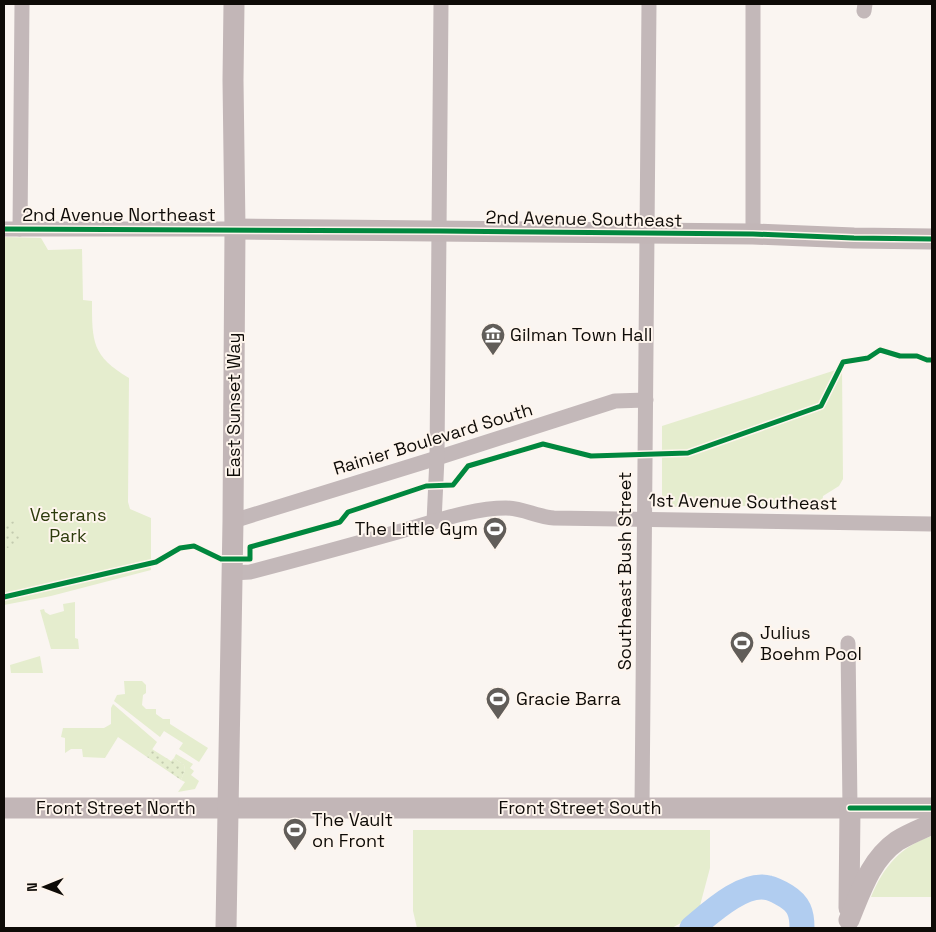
<svg xmlns="http://www.w3.org/2000/svg" width="936" height="932" viewBox="0 0 936 932" font-family="'Space Grotesk',sans-serif">
	<style>
		.green { fill: #e5edce }
		.garden { fill: url(#garden-dots) }
		.lines { fill: none; stroke-linecap: round; stroke-linejoin: round }
		.river { stroke: #b1cdf0; stroke-width: 25 }
		.street { stroke: #c3b8b9; stroke-width: 15 }
		.secondary { stroke: #c2b6b7; stroke-width: 21 }
		.cycleway-casing { stroke: #fef5ed; stroke-width: 8 }
		.cycleway { stroke: #00873e; stroke-width: 5 }
		.labels { text-anchor: middle; stroke-width: 4; stroke-linejoin: round; paint-order: stroke }
		.street-label { font-size: 18px; fill: #0e0b07; stroke: #fef5ed }
		.poi-label { font-size: 18px; fill: #0e0b07; stroke: #fef5ed; text-anchor: start }
		.park-label { font-size: 18px; fill: #2c3a0b; stroke: #fef5ed }
	</style>
	<defs>
		<pattern id="garden-dots" width="8" height="8" patternUnits="userSpaceOnUse" patternTransform="scale(1.25)"><rect width="8" height="8" fill="#e5edce"/><path d="M2 2h.1M6 6h.1" fill="none" stroke="#c3caaf" stroke-width="1.8" stroke-linecap="round"/></pattern>
	</defs>
	<rect width="100%" height="100%" fill="#faf5f1"/>
	<g class="green">
		<path d="M4,237L41,238L48,250L82,249L83,300L92,301C92,342 92,356 129,378L128,502L130,509L151,518V570L51,596L4,605Z"/>
		<polygon points="842,368 843,479 839,486 823,496 822,505 662,507 662,426"/>
		<polygon points="75,602 75,638 78,639 79,649 51,649 40,610 44,609 45,612 50,615 64,611 63,604"/>
		<polygon points="40,656 43,673 11,673 10,665"/>
		<polygon points="124,681 142,681 146,685 146,693 143,695 142,705 146,709 156,709 156,714 163,719 170,719 170,724 208,748 199,762 179,749 183,743 164,731 160,737 114,701 117,695 125,694"/>
		<polygon points="113,704 157,742 147,757 118,737 105,758 83,757 82,749 71,749 65,753 65,738 61,737 63,728 104,728 111,724 111,708"/>
		<polygon points="176,754 193,764 190,768 194,771 191,775 199,781 195,789 178,792 185,782 181,780 185,770 184,765 174,758"/>
		<polygon points="413,830 710,830 710,868 698,913 672,928 417,928 413,911"/>
		<path d="M932,836V897H871C883,867 901,846 932,836Z"/>
	</g>
	<g class="garden">
		<polygon points="14,521 21,544 7,548 4,540 4,524"/>
		<polygon points="152,749 171,761 174,758 184,765 185,770 181,780 147,757"/>
	</g>
	<g class="lines">
		<path class="river" d="M692,928C710,913 744,881 769,888C774,889 781,893 786,896C799,904 802,913 802,928"/>
		<g class="street">
			<polyline points="864,11 865,4"/>
			<polyline points="4,229 235,229"/>
			<polyline points="20,229 22,4"/>
			<polyline points="753,234 753,4"/>
			<polyline points="233,521 437,458 615,401 646,400"/>
			<polyline points="434,522 437,458 441,4"/>
			<path d="M232,573L250,572C300,559 351,545 401,531C434,522 472,508 506,508C523,508 537,517 554,518L932,524"/>
			<polyline points="848,643 850,808"/>
			<polyline points="642,808 649,4"/>
		</g>
		<g class="secondary">
			<polyline points="235,229 753,234 854,238 932,239"/>
			<polyline points="4,808 932,808"/>
			<polyline points="849,908 850,808"/>
			<path d="M849,920C861,891 870,860 897,841C908,834 921,829 932,824"/>
			<polyline points="226,928 233,521 235,229 233,80 234,4"/>
		</g>
		<defs>
			<g id="cycleway">
				<polyline points="4,229 440,231 753,234 854,238 932,239"/>
				<polyline points="4,597 156,562 180,548 194,546 221,559 250,559 250,547 340,522 348,512 426,486 453,485 468,466 543,444 591,456 688,453 821,406 843,362 868,358 880,350 900,356 917,356 927,360 932,360"/>
				<polyline points="850,808 932,808"/>
			</g>
		</defs>
		<use href="#cycleway" class="cycleway-casing"/>
		<use href="#cycleway" class="cycleway"/>
	</g>
	<defs>
		<symbol id="museum-pin" viewBox="-11 -11 22 30"><path d="M0 17L-7.5 6A9.5 9.5 0 1 1 7.5 6Z" fill="#615d59" stroke="#fef5ed"/><path d="M0-6L6-3V-2H-6V-3ZM-5-1h2V3h-2ZM-1-1h2V3h-2ZM3-1h2V3H3ZM-6 4H6V6H-6Z" fill="#fff"/></symbol>
		<symbol id="stadium-pin" viewBox="-11 -11 22 30"><path d="M0 17L-7.5 6A9.5 9.5 0 1 1 7.5 6Z" fill="#615d59" stroke="#fef5ed"/><path d="M0-5a6.5 5 0 1 0 0 10a6.5 5 0 1 0 0-10ZM-3.5-1.8h7v3.6h-7Z" fill="#fff"/></symbol>
	</defs>
	<g fill-rule="evenodd">
		<use href="#museum-pin" x="479" y="321" width="28" height="38"/>
		<use href="#stadium-pin" x="481" y="515" width="28" height="38"/>
		<use href="#stadium-pin" x="728" y="629" width="28" height="38"/>
		<use href="#stadium-pin" x="484" y="685" width="28" height="38"/>
		<use href="#stadium-pin" x="281" y="816" width="28" height="38"/>
	</g>
	<g class="labels">
		<g class="street-label">
			<text x="119" y="221">2nd Avenue Northeast</text>
			<text transform="translate(584 219) rotate(1)" y="6">2nd Avenue Southeast</text>
			<text transform="translate(234 405) rotate(-90)" y="6">East Sunset Way</text>
			<text transform="translate(433 439) rotate(-17)" y="6">Rainier Boulevard South</text>
			<text transform="translate(743 502) rotate(1)" y="6">1st Avenue Southeast</text>
			<text transform="translate(625 571) rotate(-90)" y="6">Southeast Bush Street</text>
			<text x="116" y="814">Front Street North</text>
			<text x="580" y="814">Front Street South</text>
		</g>
		<g class="poi-label">
			<text x="510" y="341">Gilman Town Hall</text>
			<text x="478" y="535" text-anchor="end">The Little Gym</text>
			<text x="760" y="639">Julius<tspan x="760" dy="21">Boehm Pool</tspan></text>
			<text x="516" y="705">Gracie Barra</text>
			<text x="312" y="826">The Vault<tspan x="312" dy="21">on Front</tspan></text>
		</g>
		<g class="park-label">
			<text x="68" y="521">Veterans<tspan x="68" dy="21">Park</tspan></text>
		</g>
	</g>
	<rect width="936" height="932" fill="none" stroke="#0e0b07" stroke-width="10"/>
	<g transform="translate(45 887) rotate(269)" stroke="#fef5ed" stroke-width="4" paint-order="stroke">
	<path d="M0-4L9 19L0 12L-9 19Z" fill="#0e0b07"/>
	<text y="-8" font-size="14" font-weight="bold" text-anchor="middle" fill="#0e0b07">N</text>
	</g>
</svg>
